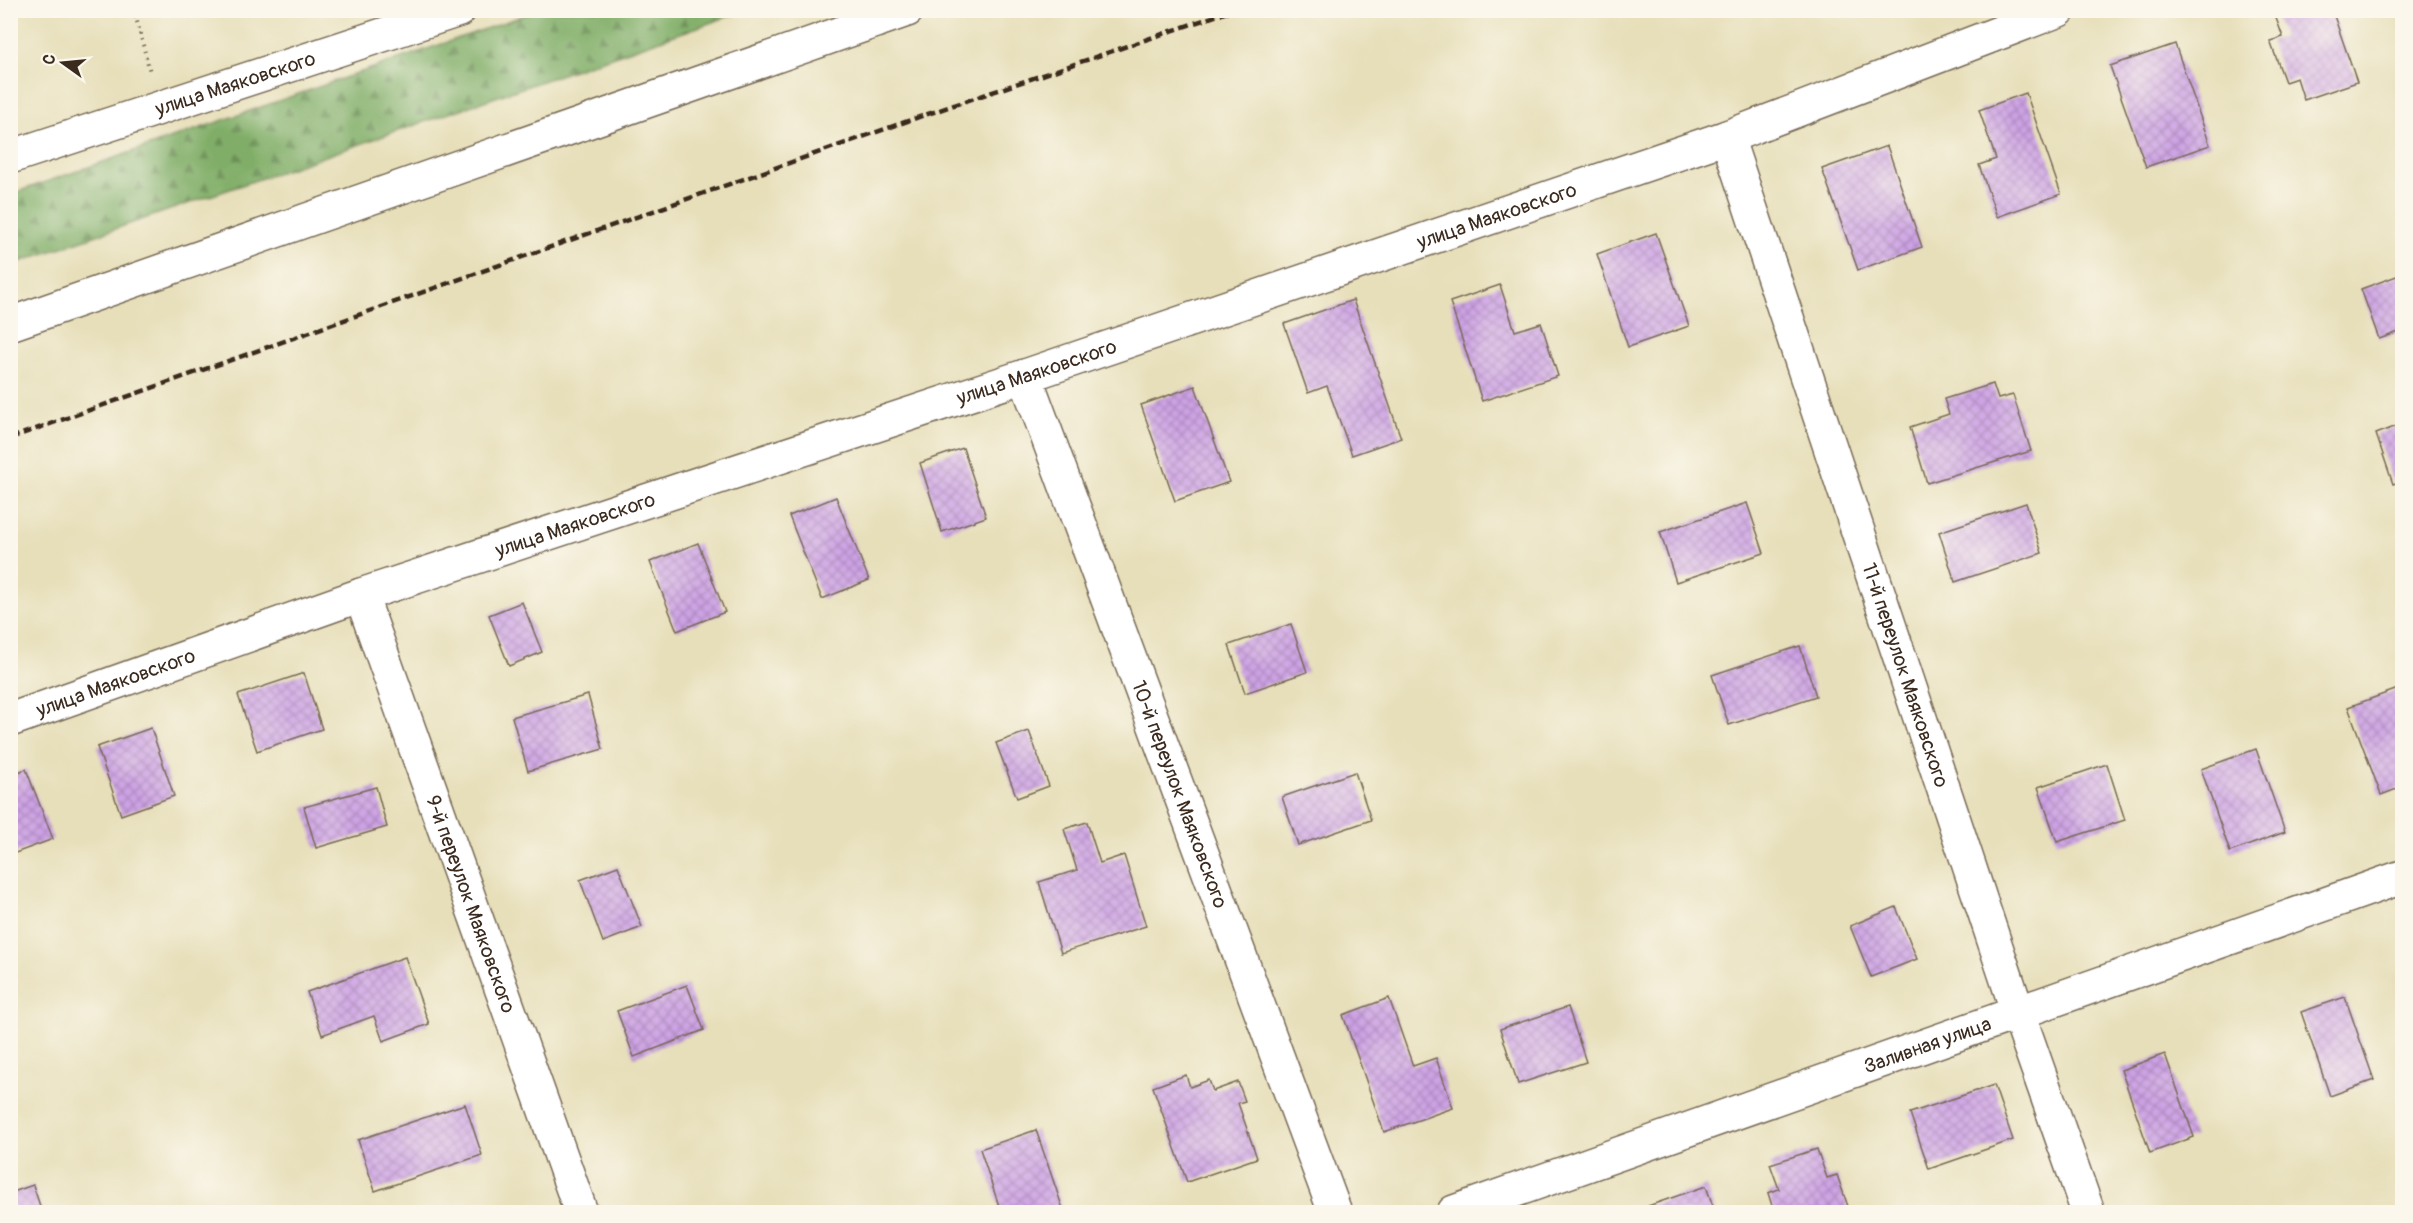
<svg xmlns="http://www.w3.org/2000/svg" width="2413" height="1223" viewBox="0 0 2413 1223" font-family="Pangolin,sans-serif">
	<style>
		.forest { fill: url(#forest-firs); stroke: #5e6c42; stroke-width: 1.5 }
		.building { fill: url(#building-cross-hatch) }
		.lines { fill: none; stroke-linecap: round; stroke-linejoin: round }
		.street-casing { stroke: #776955; stroke-width: 36 }
		.secondary-casing { stroke: #776955; stroke-width: 36 }
		.path { stroke: #776955; stroke-width: 4; stroke-dasharray: 1.5 4.5; stroke-linecap: butt }
		.street { stroke: #fff; stroke-width: 33 }
		.secondary { stroke: #fff; stroke-width: 33 }
		.rail { stroke: #3b2a1e; stroke-width: 4.5; stroke-dasharray: 9 4.5; stroke-linecap: butt }
		.labels { text-anchor: middle; stroke-width: 4.5; stroke-linejoin: round; paint-order: stroke }
		.street-label { font-size: 20px; fill: #3b2a1e; stroke: #fbf7ec }
	</style>
	<defs>
		<pattern id="forest-firs" width="22" height="20" patternUnits="userSpaceOnUse" patternTransform="scale(1.5)"><rect width="22" height="20" fill="#80ae67"/><path d="M5 1l3.5 6h-7zM16 11l3.5 6h-7z" fill="#6a8e54"/></pattern>
		<pattern id="building-cross-hatch" width="8" height="8" patternUnits="userSpaceOnUse" patternTransform="scale(1.5)"><rect width="8" height="8" fill="#cea3e5"/><path d="M0 0l8 8M0 8l8-8" fill="none" stroke="#a885b9"/></pattern>
	</defs>
	<rect width="100%" height="100%" fill="#fbf7ec"/>
	<filter id="ink" filterUnits="userSpaceOnUse"><feTurbulence type="fractalNoise" baseFrequency=".0167" numOctaves="2"/><feDisplacementMap in="SourceGraphic" scale="12" xChannelSelector="R" yChannelSelector="G"/><feConvolveMatrix kernelMatrix="1 2 1 2 8 2 1 2 1" color-interpolation-filters="sRGB"/></filter>
	<filter id="wash" filterUnits="userSpaceOnUse"><feTurbulence type="fractalNoise" baseFrequency=".008" numOctaves="4" result="noise"/><feDisplacementMap in="SourceGraphic" scale="24" xChannelSelector="R" yChannelSelector="G"/><feGaussianBlur stdDeviation="1.35" result="paint"/><feColorMatrix in="noise" values="0 0 0 0 0 0 0 0 0 0 0 0 0 0 0 0 0 1.4 0 .05"/><feComposite in="paint" operator="in"/></filter>
	<g filter="url(#wash)">
		<rect width="100%" height="100%" fill="#e7dfba"/>
		<polygon class="forest" points="539,10 744,11 11,265 11,194"/>
		<g id="blocks">
			<g class="building">
				<polygon points="2273,10 2332,10 2357,82 2304,100 2297,78 2285,82 2270,41 2283,37"/>
				<polygon points="2175,44 2210,145 2146,167 2110,66"/>
				<polygon points="2026,93 2061,194 1997,217 1979,165 1996,159 1979,110"/>
				<polygon points="1887,146 1922,247 1858,270 1822,169"/>
				<polygon points="1656,233 1689,326 1628,347 1597,254"/>
				<polygon points="2402,274 2402,331 2379,339 2361,289"/>
				<polygon points="1500,285 1515,331 1541,323 1558,376 1482,401 1450,302"/>
				<polygon points="1353,300 1401,438 1352,455 1327,386 1308,393 1284,324"/>
				<polygon points="1993,384 1998,399 2013,395 2031,451 1927,483 1910,427 1949,414 1944,399"/>
				<polygon points="1195,386 1229,482 1175,501 1141,405"/>
				<polygon points="2402,424 2402,481 2393,484 2376,434"/>
				<polygon points="963,448 986,517 942,532 920,463"/>
				<polygon points="836,497 869,580 822,599 789,516"/>
				<polygon points="1747,503 1764,553 1676,582 1660,532"/>
				<polygon points="2026,503 2042,553 1955,582 1939,532"/>
				<polygon points="698,543 725,612 677,631 650,562"/>
				<polygon points="522,602 542,652 509,666 489,615"/>
				<polygon points="1291,624 1307,672 1245,693 1229,645"/>
				<polygon points="1800,646 1816,696 1729,725 1712,675"/>
				<polygon points="304,673 322,729 257,751 238,695"/>
				<polygon points="2398,689 2402,702 2402,787 2381,795 2348,707"/>
				<polygon points="588,695 603,749 528,771 512,717"/>
				<polygon points="151,728 174,796 121,815 97,747"/>
				<polygon points="1029,731 1049,786 1017,798 996,743"/>
				<polygon points="2256,749 2285,832 2230,852 2201,769"/>
				<polygon points="2107,764 2125,820 2057,842 2038,787"/>
				<polygon points="26,769 53,839 10,855 10,775"/>
				<polygon points="1355,772 1371,820 1298,845 1282,797"/>
				<polygon points="376,787 387,827 316,848 304,807"/>
				<polygon points="1087,822 1100,863 1124,855 1146,926 1061,953 1039,882 1077,870 1064,829"/>
				<polygon points="618,866 642,927 603,942 580,880"/>
				<polygon points="1896,907 1917,959 1871,977 1850,926"/>
				<polygon points="405,957 429,1024 383,1041 374,1016 322,1035 307,992"/>
				<polygon points="687,985 704,1030 634,1057 617,1011"/>
				<polygon points="2345,997 2374,1080 2330,1096 2301,1012"/>
				<polygon points="1389,998 1413,1066 1436,1058 1453,1108 1384,1132 1343,1015"/>
				<polygon points="1568,1007 1586,1062 1518,1084 1500,1029"/>
				<polygon points="2165,1054 2194,1137 2150,1153 2121,1070"/>
				<polygon points="1186,1075 1190,1087 1209,1080 1213,1091 1238,1082 1245,1101 1238,1103 1257,1158 1187,1182 1153,1087"/>
				<polygon points="1994,1085 2013,1140 1929,1169 1910,1113"/>
				<polygon points="465,1104 482,1155 375,1191 358,1140"/>
				<polygon points="1036,1130 1064,1212 1001,1212 980,1149"/>
				<polygon points="1817,1149 1827,1178 1837,1175 1850,1212 1774,1212 1768,1193 1779,1189 1770,1164"/>
				<polygon points="33,1185 42,1212 10,1212 10,1193"/>
				<polygon points="1706,1186 1715,1212 1650,1212 1648,1206"/>
			</g>
		</g>
	</g>
	<g filter="url(#ink)">
		<use href="#blocks" fill-opacity="0" stroke="#776955" stroke-width="1.5"/>
		<g class="lines">
			<defs>
				<g id="street">
					<path id="s1" d="M1727,137L2018,1013L2088,1212"/>
					<path id="s2" d="M1025,376L1335,1212"/>
					<path id="s3" d="M361,595L581,1212"/>
					<path id="s4" d="M10,720L361,595L1025,376L1727,137L2059,10"/>
					<path id="s5" d="M1454,1212L2402,877"/>
				</g>
				<g id="secondary">
					<path id="s6" d="M10,157L459,10"/>
					<polyline points="10,324 907,10"/>
				</g>
			</defs>
			<use href="#street" class="street-casing"/>
			<use href="#secondary" class="secondary-casing"/>
			<polyline class="path" points="134,10 150,72"/>
			<use href="#street" class="street"/>
			<use href="#secondary" class="secondary"/>
			<polyline class="rail" points="10,438 922,116 1233,10"/>
		</g>
	</g>
	<g class="labels">
		<g class="street-label">
			<text dy="7" stroke="none"><textPath href="#s6" startOffset="237">улица Маяковского</textPath></text>
			<text dy="7" stroke="none"><textPath href="#s4" startOffset="1570">улица Маяковского</textPath></text>
			<text dy="7" stroke="none"><textPath href="#s4" startOffset="1084">улица Маяковского</textPath></text>
			<text dy="7" stroke="none"><textPath href="#s4" startOffset="598">улица Маяковского</textPath></text>
			<text dy="7" stroke="none"><textPath href="#s1" startOffset="567">11-й переулок Маяковского</textPath></text>
			<text dy="7" stroke="none"><textPath href="#s4" startOffset="112">улица Маяковского</textPath></text>
			<text dy="7" stroke="none"><textPath href="#s2" startOffset="446">10-й переулок Маяковского</textPath></text>
			<text dy="7" stroke="none"><textPath href="#s3" startOffset="328">9-й переулок Маяковского</textPath></text>
			<text dy="7" stroke="none"><textPath href="#s5" startOffset="502">Заливная улица</textPath></text>
		</g>
	</g>
	<rect width="2413" height="1223" fill="none" stroke="#fbf7ec" stroke-width="36"/>
	<g transform="translate(63 63) rotate(285)" stroke="#fbf7ec" stroke-width="4.5" paint-order="stroke">
	<path d="M0-4.5L10 22L0 15L-10 22Z" fill="#3b2a1e"/>
	<text y="-9" font-size="16" font-weight="bold" text-anchor="middle" fill="#3b2a1e">С</text>
	</g>
</svg>
